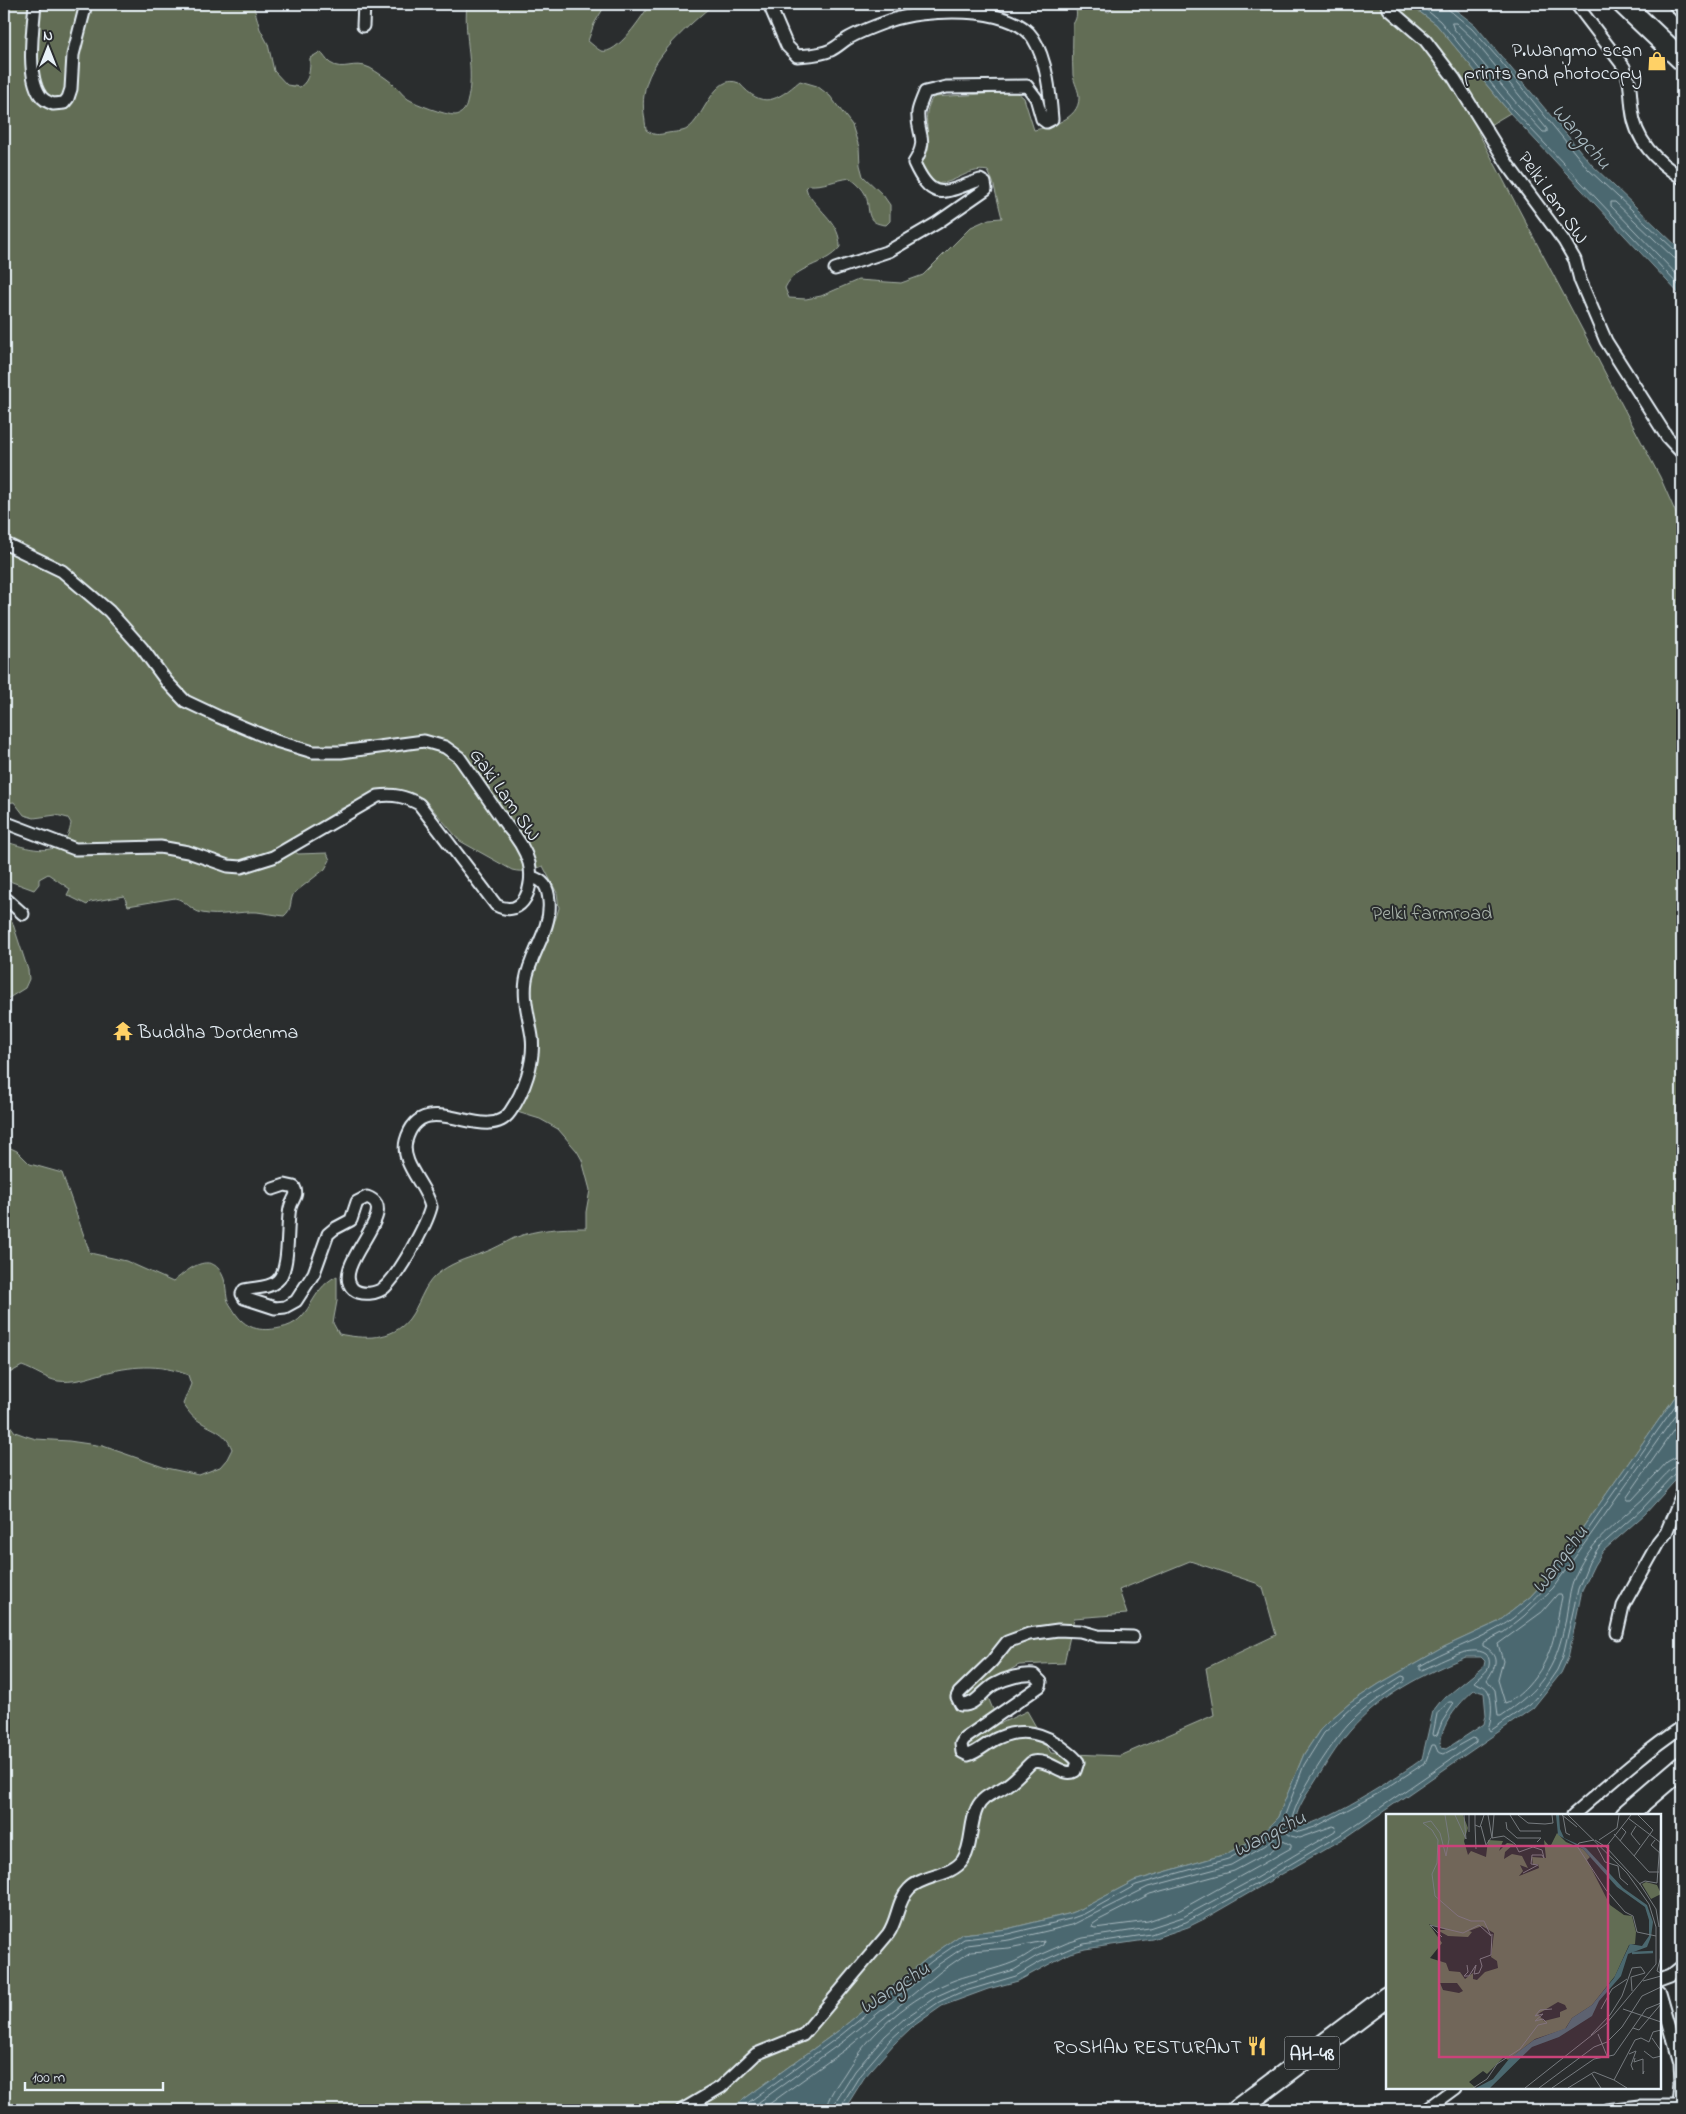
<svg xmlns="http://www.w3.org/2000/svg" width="1686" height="2114" viewBox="0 0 1686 2114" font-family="'Indie Flower',sans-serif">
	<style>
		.green { fill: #626d54; stroke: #a5afa6; fill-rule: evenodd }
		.water { fill: #4b686f; stroke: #8a9fa6; fill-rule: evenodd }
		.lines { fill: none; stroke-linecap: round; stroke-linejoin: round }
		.shore { stroke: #a9bac1; stroke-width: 1 }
		.street-casing { stroke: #e8f1f8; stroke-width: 15 }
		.highway-casing { stroke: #e8f1f8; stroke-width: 24 }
		.street { stroke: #2a2d2e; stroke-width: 11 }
		.highway { stroke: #2a2d2e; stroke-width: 20 }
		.labels { text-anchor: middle; stroke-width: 4; stroke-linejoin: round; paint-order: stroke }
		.shield { fill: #2a2d2e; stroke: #afb6bb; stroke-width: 1 }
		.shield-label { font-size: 19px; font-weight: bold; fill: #e8f1f8 }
		.poi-label { font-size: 20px; fill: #e8f1f8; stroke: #2a2d2e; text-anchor: end }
		.street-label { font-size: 20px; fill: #e8f1f8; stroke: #2a2d2e }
		.park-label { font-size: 20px; fill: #acb6ae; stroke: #2a2d2e }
		.water-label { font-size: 21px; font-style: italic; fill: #a9bac1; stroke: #2a2d2e }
		.inset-river { fill: none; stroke: #4b686f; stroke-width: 2.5 }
		.inset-road { fill: none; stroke: #767b7f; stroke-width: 1 }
		.view { fill: #ca437a; fill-opacity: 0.15; stroke: #ca437a; stroke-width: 2.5 }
		.inset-edge { fill: none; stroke: #e8f1f8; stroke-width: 2.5 }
	</style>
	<rect width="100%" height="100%" fill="#2a2d2e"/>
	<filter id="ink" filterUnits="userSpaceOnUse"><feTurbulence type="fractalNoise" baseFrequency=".02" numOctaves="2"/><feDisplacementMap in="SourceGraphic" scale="10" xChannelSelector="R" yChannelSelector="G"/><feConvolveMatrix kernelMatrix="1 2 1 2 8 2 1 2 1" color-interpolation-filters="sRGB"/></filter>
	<g filter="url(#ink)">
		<g class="green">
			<path d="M4,4H253L260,29L268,44L274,71L287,85L300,87C310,80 310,69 310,58L320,52C324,55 326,60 330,63C343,72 354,60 370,68C377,72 386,78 392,83C398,88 401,94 408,99C416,104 445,115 455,115C461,115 466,109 467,103C476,70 463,36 467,4H606L594,24L588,41C592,44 597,49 601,51C617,56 643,15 650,4H718L709,8C684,30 648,60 644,95C642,107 645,118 646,130C655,136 657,135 668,133C673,132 683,132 687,129C704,119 714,72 739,83C763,110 776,101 800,81L817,86L830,96L852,125L859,147L860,165L863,176L883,195L890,205V221L886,225C864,223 871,211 866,196C863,188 856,183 850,178C836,180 823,186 809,185L806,188L808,194C820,212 840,223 840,247C824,267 796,264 785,288L789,298L806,299L821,296L858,280L901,283L923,275L971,227L989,219L1002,218L993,182L988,171C966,166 952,189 931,182L920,164C922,157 926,152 927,145C930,125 921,117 933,97L1017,92L1024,98L1034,130C1050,127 1079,119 1079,98C1079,90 1074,83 1073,75C1072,58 1073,41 1073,24C1078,17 1077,11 1074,4H1093L1100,9L1109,12L1118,4H1409L1436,24L1510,113L1478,132L1660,477L1682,527V1387L1545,1581L1530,1597L1498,1622L1444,1647L1379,1684L1350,1703L1330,1720L1320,1730L1304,1754L1278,1817L1260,1836L1226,1854L1134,1881L1081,1909L1068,1914L1007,1929L962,1934L929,1957L838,2031L729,2110H4V1417L15,1432L26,1436L36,1439L69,1441L103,1446L166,1468L199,1475L220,1467L227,1459L232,1449C225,1430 211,1430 196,1419C191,1416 187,1409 183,1404L191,1384L188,1375C159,1363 130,1366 101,1374C88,1378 72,1383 58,1381C46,1379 34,1370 22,1366L6,1375L4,1379V1145L17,1151L30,1164L62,1173L90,1253L126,1261L173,1282C188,1269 213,1248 224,1279C226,1285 226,1292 227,1298C228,1303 232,1307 234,1311C245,1329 260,1332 280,1328C313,1322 308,1290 337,1276V1301L333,1323L339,1334C363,1339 392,1341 409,1319C419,1306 423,1287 435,1276C450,1263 465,1259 483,1253C494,1249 504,1243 514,1238C537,1229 561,1228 586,1228V1212L590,1190L582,1160L577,1151L558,1129L540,1119L517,1112L530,1083L529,995L535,962L556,918L559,908L557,893L543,866C532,870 524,873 512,870L460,841L425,800L410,793L388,788L342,808L285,844L298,854L327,853L330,860L325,869L294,893C289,901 293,909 284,916C275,915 266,913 257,912C239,911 220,917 202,913C191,911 186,900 175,898L128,906L124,896L90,902L87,905L67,895L70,889L48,874L39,879V884L34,890L4,879V841C28,849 66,862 71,823L68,818L56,815L34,818L24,815L14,802L4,803ZM1190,1561L1256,1583L1263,1588L1276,1635L1206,1668L1214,1715L1120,1756L1051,1753L1027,1711L999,1724L983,1685L1019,1665L1064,1663L1074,1618L1127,1614L1119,1590Z"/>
			<polygon points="4,914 12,921 28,970 29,979 25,988 4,1001"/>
		</g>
		<g class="water">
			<polygon points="1409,4 1448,4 1475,25 1592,165 1682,251 1682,297 1510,113 1436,24"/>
			<path d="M1682,1387V1473L1645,1514L1603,1551L1594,1565L1582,1590L1568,1658L1561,1673L1533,1708L1348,1836L1204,1919L1188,1927L1152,1939L1085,1949L1070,1953L1018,1981L988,1989L942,2006L912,2027L894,2044L864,2078L844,2110H729L838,2031L929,1957L962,1934L1007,1929L1068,1914L1081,1909L1134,1881L1226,1854L1260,1836L1278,1817L1304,1754L1320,1730L1330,1720L1350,1703L1379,1684L1444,1647L1498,1622L1530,1597L1545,1581ZM1466,1657H1481L1485,1661L1484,1666L1440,1702L1433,1711L1422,1759C1404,1773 1315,1830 1296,1826C1293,1814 1306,1795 1313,1785C1325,1766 1336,1747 1350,1731C1380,1696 1424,1673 1466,1657ZM1474,1690L1484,1693L1486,1715L1484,1724L1446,1749L1441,1748C1438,1727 1459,1703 1474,1690Z"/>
		</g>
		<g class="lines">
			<g class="shore">
				<polyline points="1419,4 1440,21 1513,110 1682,289"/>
				<polyline points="1446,4 1448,9 1472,29 1497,57 1588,169 1677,252 1682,254"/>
				<polygon points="1452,23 1456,23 1473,39 1547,129 1547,132 1543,132 1518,105 1454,29"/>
				<polyline points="1682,260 1674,258 1615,202 1611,202 1611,206 1682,280"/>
				<path d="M1682,1396L1549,1584C1534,1600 1518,1616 1500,1627C1474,1642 1445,1651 1420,1666V1670H1422C1437,1664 1471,1643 1486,1654C1490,1658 1490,1664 1488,1669C1485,1674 1478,1677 1474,1682C1478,1685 1485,1685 1488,1691C1493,1700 1492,1720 1488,1728L1490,1731L1530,1704L1546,1686L1557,1670L1563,1656L1578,1589L1589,1562L1599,1547L1641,1510L1677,1472L1682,1470"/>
				<path d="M1682,1406L1553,1588L1524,1616L1504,1632L1483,1643V1646C1501,1654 1496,1667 1487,1680L1495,1690L1498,1716H1501C1541,1688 1555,1671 1565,1623C1568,1607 1569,1590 1576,1574C1591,1539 1623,1519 1649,1493C1657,1485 1671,1465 1682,1464"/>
				<polyline points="1682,1418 1627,1497 1627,1500 1632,1500 1667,1462 1674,1458 1682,1456"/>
				<path d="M1558,1594H1561L1562,1597C1554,1634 1554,1657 1527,1687C1521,1693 1514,1700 1505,1703L1498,1680L1503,1661L1498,1644L1542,1612Z"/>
				<polygon points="1449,1702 1452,1702 1453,1705 1442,1722 1437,1735 1434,1736 1433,1734 1437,1714"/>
				<polygon points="1283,1841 1291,1845 1291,1848 1180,1910 1148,1921 1095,1928 1092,1927 1093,1924 1099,1920 1150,1894 1234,1871 1270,1852"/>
				<path d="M738,2110L841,2035L932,1961L964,1939L1008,1934L1070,1919L1084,1914L1136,1885L1228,1859L1263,1840L1283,1820L1304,1765L1324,1733L1353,1707L1402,1676L1405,1677V1681C1385,1694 1365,1707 1348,1725C1335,1739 1282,1814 1293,1830L1299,1832L1315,1827L1379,1793L1425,1763L1432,1745H1435L1438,1752L1444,1754L1473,1738L1476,1739V1742L1345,1832L1259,1883L1186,1922L1151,1934L1084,1944L1069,1949L1040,1962L1016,1976L959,1993L939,2002L909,2023L890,2040L860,2075L841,2106L840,2110"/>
				<polyline points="748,2110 845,2040 936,1966 967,1945 1009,1940 1072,1925 1148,1887 1231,1865 1266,1845 1283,1830 1291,1836 1299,1838 1333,1826 1336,1827 1335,1831 1256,1878 1183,1917 1149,1928 1083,1938 1067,1943 1037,1956 1014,1970 957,1987 937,1996 905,2018 885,2036 855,2071 835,2103 834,2110"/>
				<path d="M761,2110L850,2046L940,1972L966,1954L971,1951L1009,1948L1044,1941L1043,1945C1033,1950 1024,1958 1014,1962C995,1970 974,1973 955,1980C911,1996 869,2033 845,2073C838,2084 827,2097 826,2110"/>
			</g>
			<defs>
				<g id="street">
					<path d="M35,4C33,28 26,74 40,95C43,100 48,102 53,104L64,103L68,98L71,89L73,55L86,4"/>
					<path d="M769,4L787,46L797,56C808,55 821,55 831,50C837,47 841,43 847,39C859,32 875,26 889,21C922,9 1011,4 1033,38C1047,60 1050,94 1052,119L1046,122L1042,119L1036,98L1027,86L946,87L925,92C923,98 919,106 918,112C916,135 930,137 914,163C933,204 944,192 980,180L985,183L986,189L937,223L889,251L835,269"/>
					<polyline points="1387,4 1389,9 1425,40 1454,78 1508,165 1564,241 1575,260 1580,280 1606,341 1667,437 1682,453"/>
					<path d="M1576,4L1624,67C1631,81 1630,93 1632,109C1635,141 1656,161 1682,178"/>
					<polyline points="1674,4 1682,13"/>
					<polyline points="363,26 364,4"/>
					<path d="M4,543L62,571L109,611L142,648L167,682L185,701L219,717L276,741L313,752H341L424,741L445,747L459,757L507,826C517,837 525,849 529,863C535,885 524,920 496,905L419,804C404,796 394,794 378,796L273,857L241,867L228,866L188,852L160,847L75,849L4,822"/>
					<polyline points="4,897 23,914"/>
					<path d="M273,1189L285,1185L294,1187C299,1196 292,1199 290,1208C286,1224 291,1270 277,1281C268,1289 255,1287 244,1290L242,1294L244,1298L275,1308L285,1307L296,1301L314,1273L328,1234L334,1229L351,1220L357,1202L367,1197C404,1210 329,1266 353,1289C362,1296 377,1294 385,1287C400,1273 426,1226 431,1207C427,1186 400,1164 406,1141C422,1083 486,1147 510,1112C524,1092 535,1061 532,1037C529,1017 523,1000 526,980C530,954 552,929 549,901C548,887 544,880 531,877"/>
					<polyline points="1617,1633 1623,1606 1658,1543 1666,1533 1682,1494"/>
					<path d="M1573,1815C1608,1785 1643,1753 1682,1727"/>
					<polyline points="1660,1979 1671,1975 1682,1966"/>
					<polyline points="1660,1992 1680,2062 1681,2085 1679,2106"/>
					<path d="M682,2110L721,2087L756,2054L803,2035L888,1934C898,1920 897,1901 909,1889C922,1875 951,1877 963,1860C973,1844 969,1825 977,1808C983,1795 996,1793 1007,1785C1016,1779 1024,1769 1032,1762C1050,1758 1063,1778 1075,1771L1078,1762C1074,1756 1069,1753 1064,1749C1045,1733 1022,1727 998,1738C988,1742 979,1752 968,1755L962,1752L961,1744L964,1739L1040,1686L1041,1682L1034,1675C1022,1674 1006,1678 995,1684C982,1691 976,1706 961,1705L957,1697L959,1693L992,1661L1007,1642L1029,1634L1058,1630L1080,1631L1098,1636L1133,1637"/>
					<polyline points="1425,2110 1455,2088"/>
					<polyline points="1607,2110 1640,2106 1682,2106"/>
				</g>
				<g id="highway">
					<polyline points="1623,4 1682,60"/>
					<polyline points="1626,1815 1682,1767"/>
					<polyline points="1237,2110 1387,1997"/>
				</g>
			</defs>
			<use href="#street" class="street-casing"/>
			<use href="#highway" class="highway-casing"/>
			<use href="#street" class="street"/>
			<use href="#highway" class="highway"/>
		</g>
	</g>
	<defs>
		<symbol id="shop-bare" viewBox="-9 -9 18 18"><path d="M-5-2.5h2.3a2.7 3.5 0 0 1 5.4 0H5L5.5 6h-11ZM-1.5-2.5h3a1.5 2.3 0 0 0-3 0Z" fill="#ffd166" stroke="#2a2d2e" stroke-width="2.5" paint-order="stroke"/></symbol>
		<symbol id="temple-bare" viewBox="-9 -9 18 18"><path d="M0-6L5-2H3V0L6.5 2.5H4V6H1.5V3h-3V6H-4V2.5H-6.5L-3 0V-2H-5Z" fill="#ffd166" stroke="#2a2d2e" stroke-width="2.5" paint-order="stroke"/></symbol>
		<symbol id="restaurant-bare" viewBox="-9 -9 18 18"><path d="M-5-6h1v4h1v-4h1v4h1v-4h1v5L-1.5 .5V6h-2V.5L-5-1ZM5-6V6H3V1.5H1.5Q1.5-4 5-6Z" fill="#ffd166" stroke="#2a2d2e" stroke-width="2.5" paint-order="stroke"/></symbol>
	</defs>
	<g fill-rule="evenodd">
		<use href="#shop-bare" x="1643" y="47" width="28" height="28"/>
		<use href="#temple-bare" x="109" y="1017" width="28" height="28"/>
		<use href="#restaurant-bare" x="1243" y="2032" width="28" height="28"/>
	</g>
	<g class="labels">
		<rect class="shield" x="1284.5" y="2036.5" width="55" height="33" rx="4"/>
		<g class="shield-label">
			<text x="1312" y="2060">AH-48</text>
		</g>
		<g class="poi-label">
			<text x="1642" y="56">P.Wangmo scan<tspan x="1642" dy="23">prints and photocopy</tspan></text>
			<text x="138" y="1038" text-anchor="start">Buddha Dordenma</text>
			<text x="1242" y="2053">ROSHAN RESTURANT</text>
		</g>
		<g class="street-label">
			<text transform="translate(1554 197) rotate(55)" y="7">Pelki Lam SW</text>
			<text transform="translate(506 794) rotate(55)" y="7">Gaki Lam SW</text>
		</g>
		<g class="park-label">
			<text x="1432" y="919">Pelki farmroad</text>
		</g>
		<g class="water-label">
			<text transform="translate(1582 136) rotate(49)" y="7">Wangchu</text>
			<text transform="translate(1559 1559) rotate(-53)" y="7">Wangchu</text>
			<text transform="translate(1269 1833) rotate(-27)" y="7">Wangchu</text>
			<text transform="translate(894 1987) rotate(-33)" y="7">Wangchu</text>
		</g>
	</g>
	<g transform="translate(1386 1814)">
		<rect width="275" height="275" fill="#2a2d2e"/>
		<path d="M0,1H77L82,14L78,27L82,41L85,37L100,43L102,26L117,27L113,37L121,29L128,30L119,38L118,45L126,40L136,42L142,54L134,51L137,57L133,62L153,54L152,50L147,51L146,43L160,44L158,26L164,33L171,19L180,28L197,35L204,43L201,46L224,91L238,101L246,102L250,118L249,130L243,131L229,162L206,191L186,204L179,215L149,225L122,246L118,243L101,260L97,257L83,268L90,274H0ZM43,110L60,116H51L62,122L82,123L86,118L83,117L96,112L108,119L105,143L111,147L112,154L99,158L91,166L87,165V159L79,165L74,158L63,157L60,149L44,144L56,129ZM54,169H71L77,177L73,179L57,176ZM172,188L179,191L181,195L174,198V203L158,207L152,200ZM260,68L271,71L275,80L265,85L256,70Z" fill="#626d54" fill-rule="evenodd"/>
		<path d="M170,1H173L174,15L178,24L200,34L237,74L261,91L267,108L265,123L261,133L242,140L235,162L213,187L206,202L173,223L146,233L104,274H90L107,265L123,245L148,226L180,214L186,204L206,191L228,164L244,130L256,132L263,122V106L259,93L231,73L197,35L172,21Z" fill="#4b686f"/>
		<path class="inset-river" d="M246,139L267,138"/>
		<path class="inset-road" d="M59,1L63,25L60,42L54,19L45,7L37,9L46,16L52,26L51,49L46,60L49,82L72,102L85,107H98L105,122M69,1L80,25L78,1M83,1V18M89,1V11L94,13L98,1M102,1L106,24L108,1M124,1L134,17H155M132,1L142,9L159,10L167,9L166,1M176,1L191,13M177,2L180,19L184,21M242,4L275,29M120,8L121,15L131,24H155L151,28M89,11L90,35M95,12L100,31L105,24M250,12L245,20L254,31M228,20L263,58H273M106,24L118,22L129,30L133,38L147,33L156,36L158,44L156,41H146L145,50L152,51L137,59M208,26L193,29L191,32L220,76L239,98L247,102L251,118L270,122M209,26L220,33L254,70L270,95L273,113M213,26L231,14L233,1M269,26L265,31L275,40M234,27L240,18L235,13M211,33L219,48L232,52M220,33L245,1M248,42L267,16L252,1M232,52L234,64L242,71M271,69L274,28M253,70L259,67L271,69M56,123L44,111L77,119L93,111L105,122M275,142L271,157L275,159M81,151L82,158L78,162H83L90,151L88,160L93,159L96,152L94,145L105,141L106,120M257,167L275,162M246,177L245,163L259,159M215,195L226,175L241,165M237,195L275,208M247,214L253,216L275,190M212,220L221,242M205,221L224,201L236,182L246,154L255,153L259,159M266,224L275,237M258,237L267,244L275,242M243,240L250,237L245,251L247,256M249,244L248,248L257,245V260L258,257M206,260L215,274M228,266L241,274M87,274L101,265L111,250L134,235L152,211L161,209L157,205L149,207L157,200L149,202L154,196L166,195M139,274L220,210L270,150V113L263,90L241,59L182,1M153,274L208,233L221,228L236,213L256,182L275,173M166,274L208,245L228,241L260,195L275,189M182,274L208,258L228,266L249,226L255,224L263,228L267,218L275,216"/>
		<path class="view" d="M53,32H222V243H53Z"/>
		<rect width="275" height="275" class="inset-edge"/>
	</g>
	<rect width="1686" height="2114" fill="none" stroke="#2a2d2e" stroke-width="20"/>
	<rect x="10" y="10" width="1666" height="2094" fill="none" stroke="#e8f1f8" stroke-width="2" filter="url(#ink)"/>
	<g transform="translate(48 48)" stroke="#2a2d2e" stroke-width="4" paint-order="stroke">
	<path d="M0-4L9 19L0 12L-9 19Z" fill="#e8f1f8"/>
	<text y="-8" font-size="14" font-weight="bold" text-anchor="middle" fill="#e8f1f8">N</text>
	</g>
	<path d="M25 2082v8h138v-8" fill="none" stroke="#e8f1f8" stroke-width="2.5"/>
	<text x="32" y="2082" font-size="15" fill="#e8f1f8" stroke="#2a2d2e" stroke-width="4" paint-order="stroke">100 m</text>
</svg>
